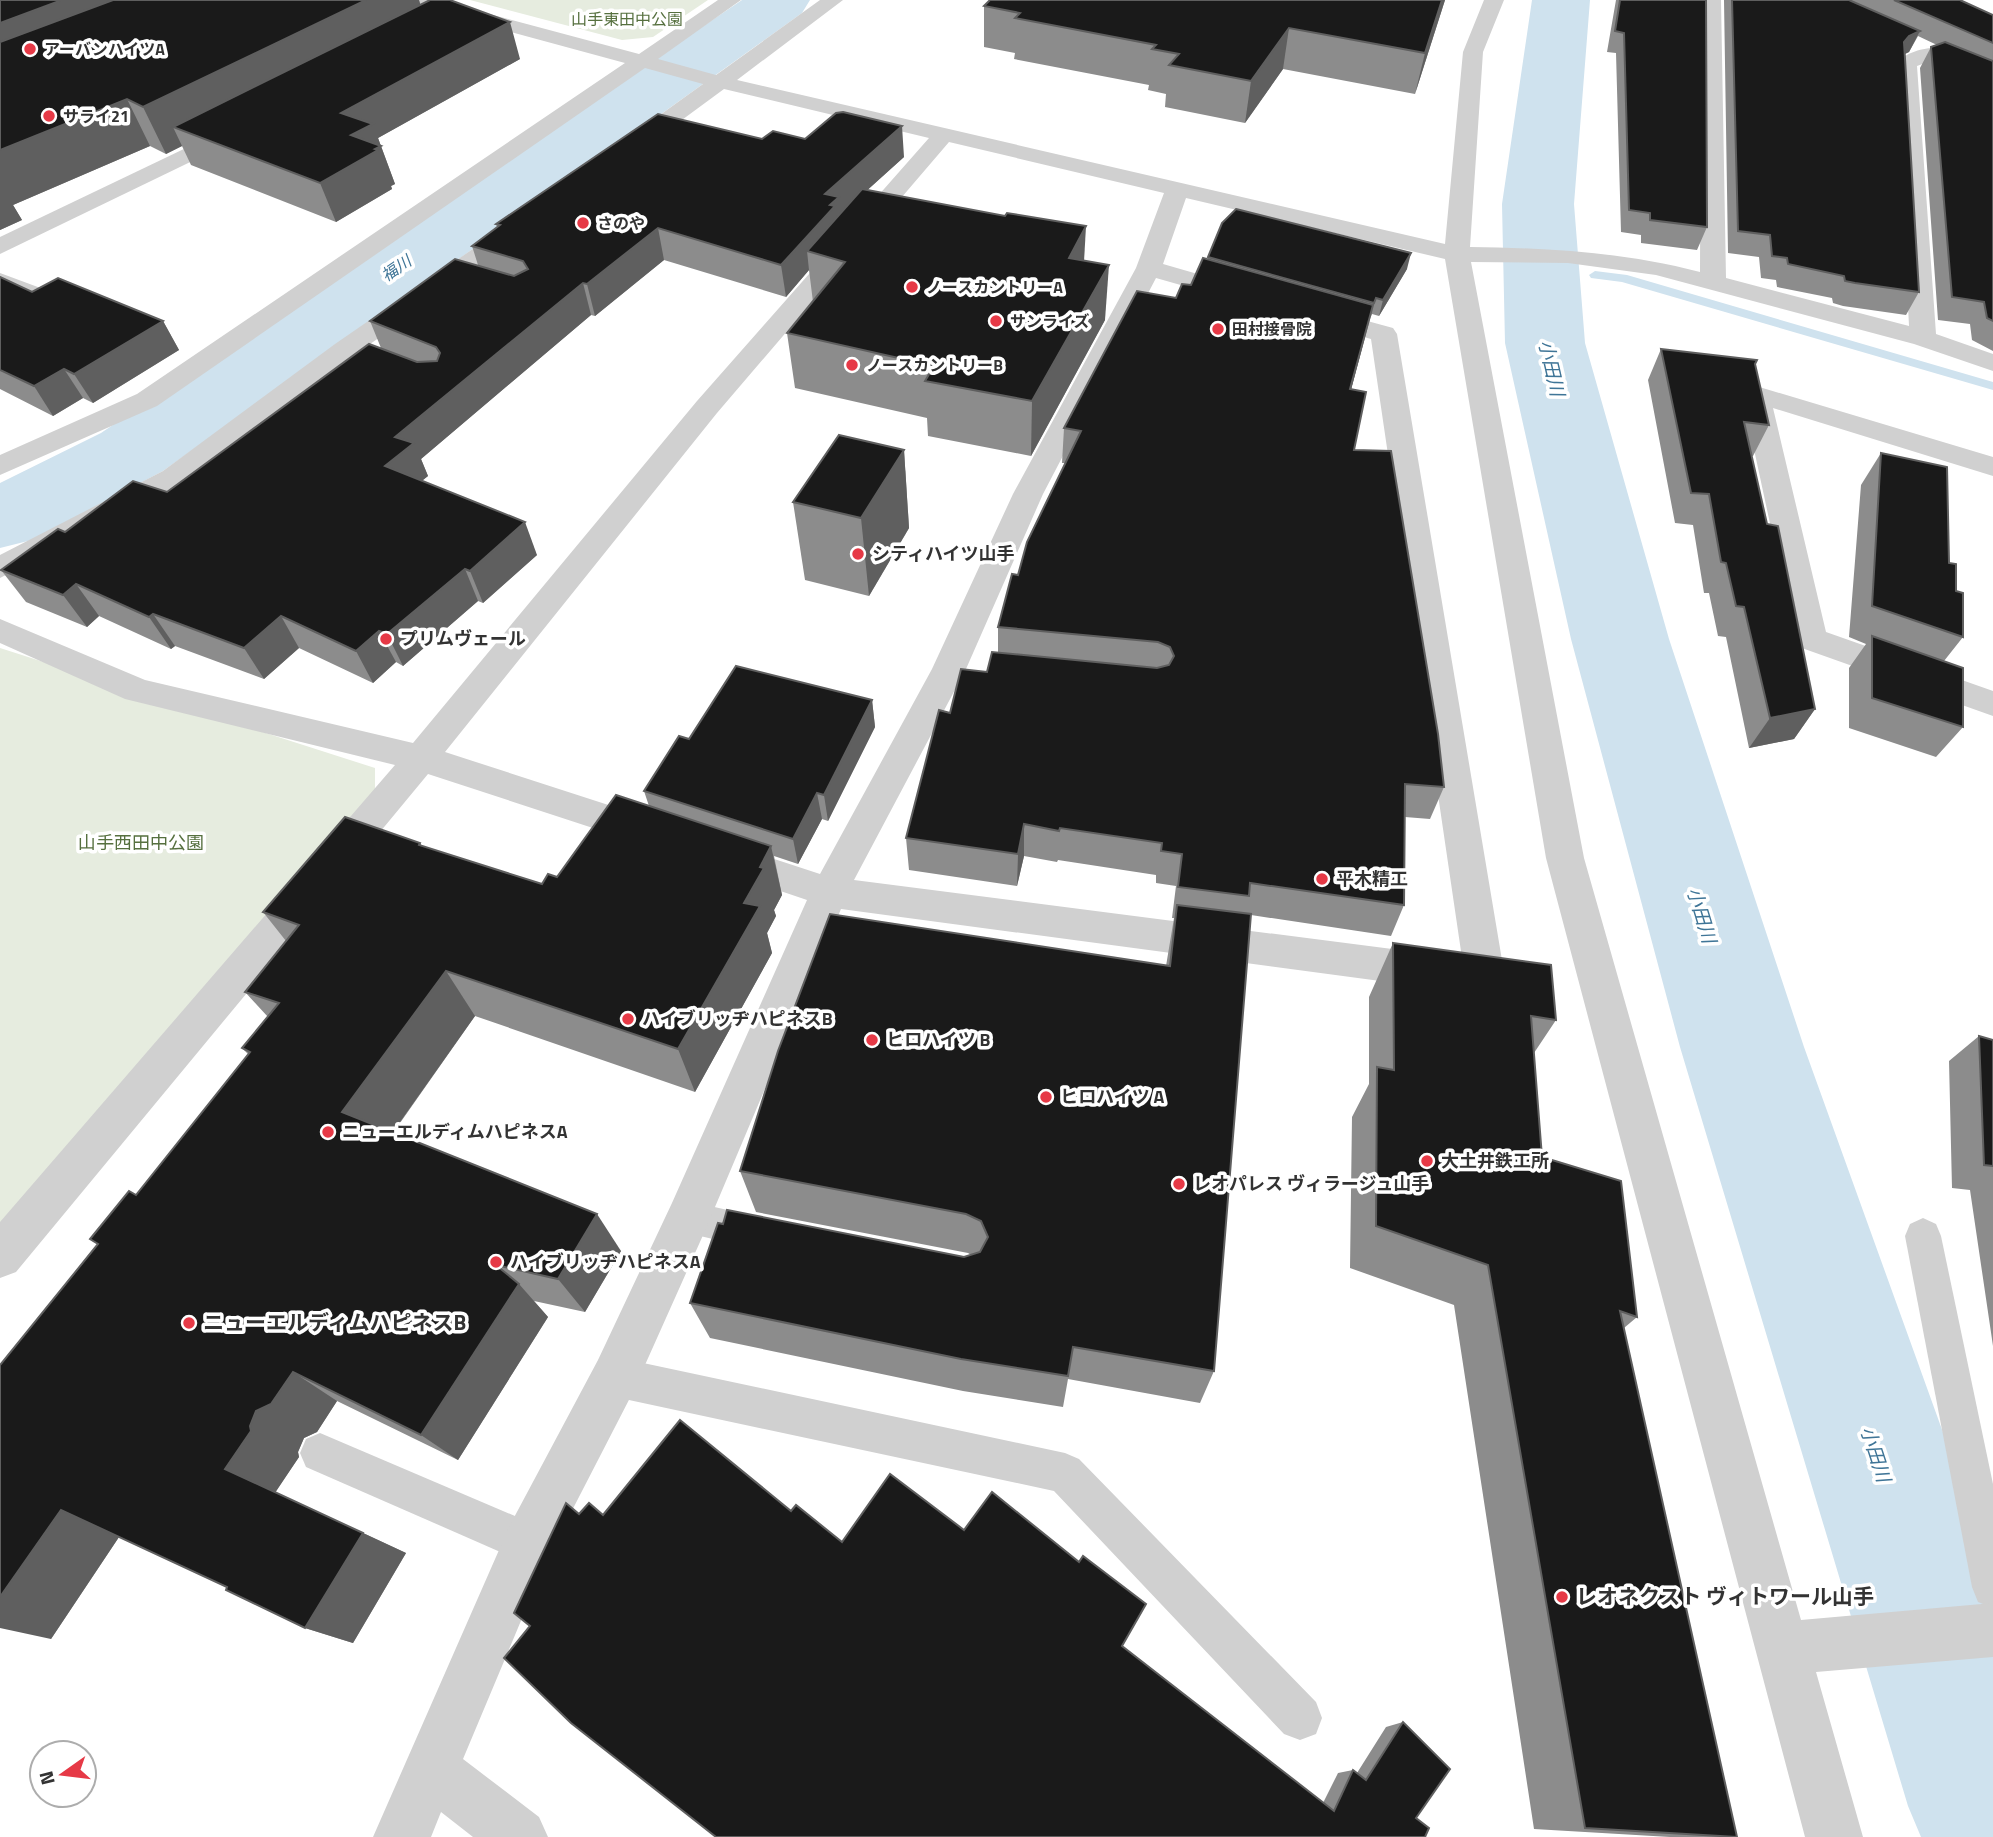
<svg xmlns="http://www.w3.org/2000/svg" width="1993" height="1837" viewBox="0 0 1993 1837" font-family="'Titillium Web','Noto Sans JP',sans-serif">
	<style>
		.green { fill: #e6ecdf }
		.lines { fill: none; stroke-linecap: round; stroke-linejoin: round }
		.stream { fill: #cfe2ee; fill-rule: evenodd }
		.river { fill: #cfe2ee; fill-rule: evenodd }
		.lane { fill: #d0d0d0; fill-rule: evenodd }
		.street { fill: #d0d0d0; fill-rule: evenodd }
		.wall { fill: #8c8c8c }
		.shaded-wall { fill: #5f5f5f }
		.building { fill: #1a1a1a; stroke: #5f5f5f; stroke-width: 2 }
		.poi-dot { fill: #e63946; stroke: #fff; stroke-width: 2.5 }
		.labels { text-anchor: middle; stroke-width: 7; stroke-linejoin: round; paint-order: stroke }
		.far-park-label { font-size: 16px; fill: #56703f; stroke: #fff }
		.far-poi-label { font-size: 16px; font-weight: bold; fill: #333; stroke: #fff; text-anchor: start }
		.far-water-label { font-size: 16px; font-style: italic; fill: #3f7597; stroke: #fff }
		.poi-label { font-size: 18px; font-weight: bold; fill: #333; stroke: #fff; text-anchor: start }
		.park-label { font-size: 18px; fill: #56703f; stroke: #fff }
		.water-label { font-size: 19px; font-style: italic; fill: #3f7597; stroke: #fff }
		.near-poi-label { font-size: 21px; font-weight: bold; fill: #333; stroke: #fff; text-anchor: start }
	</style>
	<rect width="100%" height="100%" fill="#fff"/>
	<g class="green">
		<polygon points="470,0 708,0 653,37 622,40"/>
		<polygon points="0,648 375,768 375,792 0,1226"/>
	</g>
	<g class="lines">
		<g class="stream">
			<polygon points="1542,269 1565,275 1559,279 1538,276 1536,273"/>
			<polygon points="1595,271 1627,275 1993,382 1993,390 1622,282 1591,278 1589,275"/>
		</g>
		<g class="river">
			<polygon points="742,0 810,0 802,13 163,471 32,540 0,548 0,483 101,433"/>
			<polygon points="1532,0 1590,0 1574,204 1585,343 1669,639 1804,1047 1993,1571 1993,1837 1921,1837 1908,1806 1680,1047 1571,639 1505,343 1502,204"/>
		</g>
		<g class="lane">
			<polygon points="0,273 54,293 58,297 47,303 0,286"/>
			<polygon points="688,1201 772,1220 777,1232 772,1244 759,1250 675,1230 670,1218 675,1206"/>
			<polygon points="1923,1218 1936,1224 1941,1236 1993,1484 1993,1608 1978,1602 1972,1587 1905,1236 1910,1224"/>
			<polygon points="615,1357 1065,1453 1079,1459 1316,1702 1322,1718 1316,1734 1300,1740 1284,1734 1054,1491 615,1397 601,1391 595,1377 601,1363"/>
			<polygon points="320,1433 543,1528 549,1543 543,1558 528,1564 306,1467 300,1453 306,1439"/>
		</g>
		<g class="street">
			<path d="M405,0H437L639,54L718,0H741L658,59L716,75L820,0H843L737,80L1445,244L1463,52L1484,0H1504L1483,52L1470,247C1548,248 1624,252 1700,272L1701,0H1721L1726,278L1909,326L1896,63C1904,53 1929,45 1941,49L1944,53L1941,57L1917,66L1936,334L1993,354V371L1914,344L1656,275L1568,263L1471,262L1584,858L1801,1620L1993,1603V1657L1816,1672L1863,1837H1805L1546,858L1445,259L1186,198L1163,264L1253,290L1257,295L1253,300L1244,303L1156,278L1043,494L966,669L854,880L1462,958L1371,339L1307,321L1303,315L1307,309L1316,307L1393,328L1397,334L1505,978L1499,990L1485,995L841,909L704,1233L632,1394L546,1561L463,1759L539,1817L548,1837H473L441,1812L431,1837H373L510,1525L598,1360L672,1203L807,900L715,869L709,859L715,849L728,844L820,874L932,669L1013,494L1136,268L1164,193L949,142L717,413L445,752L664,823L669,833L664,843L651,847L428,774L16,1272L0,1278V1222L395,765L125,699L0,643V619L145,680L413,743L697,401L929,138L724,89L637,153H621L618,148L621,143L703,84L645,68L157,406L0,475V455L137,394L625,63L408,4Z"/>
			<polygon points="234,125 245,132 242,137 0,254 0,237"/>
			<polygon points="518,222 527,224 530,229 527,234 353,356 183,485 0,578 0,555 163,471 335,344 509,224"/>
			<polygon points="1756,386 1993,457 1993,476 1773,408 1826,632 1993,691 1993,716 1799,647 1795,639 1742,394 1746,388"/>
		</g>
	</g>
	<g class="wall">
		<polygon points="0,0 419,0 420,5 520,59 378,138 395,184 391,186 392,189 336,222 191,165 182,146 166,154 150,146 13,205 22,220 0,230"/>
		<polygon points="990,0 1445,0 1415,94 1283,69 1245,123 1165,107 1166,94 1148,90 1149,85 1014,59 1015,53 984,47 984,6"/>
		<polygon points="1616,0 1706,0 1707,227 1697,250 1641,243 1641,235 1621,232 1616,53 1607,52"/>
		<polygon points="1724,0 1960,0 1993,15 1993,351 1972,340 1970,324 1938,320 1920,68 1931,47 1937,45 1918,36 1909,52 1905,54 1919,292 1906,315 1843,306 1833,303 1832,298 1777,287 1776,280 1761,278 1759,257 1728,253"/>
		<polygon points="762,139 805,139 904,157 867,190 1084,261 1105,320 1031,456 928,436 927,418 795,388 787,333 813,302 809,270 786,297 664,260 595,316 591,315 421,459 428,476 421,481 537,555 483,603 478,601 403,666 396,662 373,683 299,648 264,679 175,646 171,649 99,616 87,627 26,602 1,570 65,532 167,492 381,348 370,321 478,265 472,246 497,227 496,224"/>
		<polygon points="1208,257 1407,269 1379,316 1372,314 1370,319 1351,390 1354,450 1444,787 1430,819 1405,817 1404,905 1391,936 1251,915 1214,1371 1200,1403 1068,1379 1063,1407 963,1391 710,1338 690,1303 964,1257 971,1255 968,1253 756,1212 740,1171 1166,966 1174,918 1172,918 1176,886 1156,883 1156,875 1058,860 1057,862 1024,856 1017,886 909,870 906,838 950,713 987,672 998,653 998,627 1018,575 1065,463 1062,463 1064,428 1176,298 1191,285 1208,260"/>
		<polygon points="0,277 32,292 163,321 179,350 93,403 83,398 53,416 0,389"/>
		<polygon points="1661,349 1755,364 1769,425 1753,456 1751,456 1767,524 1815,709 1794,739 1749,748 1726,637 1718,636 1709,593 1704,593 1693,525 1675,523 1648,380"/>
		<polygon points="904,450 909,528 869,596 805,580 793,502"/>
		<polygon points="1881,453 1949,563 1956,591 1963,637 1944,661 1963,727 1936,757 1849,728 1849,668 1866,644 1849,637 1861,485"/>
		<polygon points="872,700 875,727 828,821 822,819 798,864 774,856 782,895 774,910 776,916 767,933 772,953 695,1092 475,1016 393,1133 621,1251 585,1312 534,1301 548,1317 458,1460 337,1401 317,1432 304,1438 298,1452 299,1457 275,1492 406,1553 353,1643 305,1628 227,1587 119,1537 51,1639 98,1244 90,1239 136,1195 248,1054 242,1048 268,1017 245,992 286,941 263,912 420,843 422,846 542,884 557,877 649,806 644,791 689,739"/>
		<polygon points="1393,943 1556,1020 1534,1053 1542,1157 1637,1317 1624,1328 1737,1837 1670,1837 1534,1829 1454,1305 1350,1268 1352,1117 1369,1084 1369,997"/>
		<polygon points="1979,1036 1993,1040 1993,1346 1970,1190 1952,1188 1949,1061"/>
		<polygon points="566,1503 579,1514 589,1503 603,1515 791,1511 842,1542 964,1530 1122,1646 1323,1803 1338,1773 1353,1770 1357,1773 1386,1727 1403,1722 1416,1818 1425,1837 530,1626"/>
	</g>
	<g class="shaded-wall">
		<polygon points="62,0 201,0 0,79 0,23"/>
		<polygon points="366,0 419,0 426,23 173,127 182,146 166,154 143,107"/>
		<polygon points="1442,0 1445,0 1415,94 1425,53"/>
		<polygon points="510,22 520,59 378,138 395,184 391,186 392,189 336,222 320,183 341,113"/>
		<polygon points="1289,28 1283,69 1245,123 1251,81"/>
		<polygon points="1920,31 1909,52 1898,57 1904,42 1909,36"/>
		<polygon points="127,99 150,146 13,205 22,220 0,230 0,150"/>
		<polygon points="902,126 904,157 841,214 807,251 809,270 786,297 781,265 825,194"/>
		<polygon points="1086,226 1083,280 1069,258"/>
		<polygon points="658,228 664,260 595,316 587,284"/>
		<polygon points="1411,253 1407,269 1379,316 1383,300"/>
		<polygon points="1109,265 1105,320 1031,456 1032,401"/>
		<polygon points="583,283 591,315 421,459 428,476 400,499 385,466 395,437"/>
		<polygon points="1373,305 1364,340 1342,424 1350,389"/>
		<polygon points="163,321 179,350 93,403 74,374"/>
		<polygon points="64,369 83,398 53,416 34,386"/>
		<polygon points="904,450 909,528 869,596 861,518"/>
		<polygon points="525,522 537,555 483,603 470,571"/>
		<polygon points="465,569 478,601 403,666 387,634"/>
		<polygon points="76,584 99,616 87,627 63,595"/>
		<polygon points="153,614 175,646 171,649 149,617"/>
		<polygon points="281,616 299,648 264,679 244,648"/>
		<polygon points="379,631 396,662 373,683 356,651"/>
		<polygon points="872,700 875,727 828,821 824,795"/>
		<polygon points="1815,709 1794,739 1749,748 1770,718"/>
		<polygon points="817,793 822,819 798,864 793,839"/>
		<polygon points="1024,824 1024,856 1017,886 1018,854"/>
		<polygon points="771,846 782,895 774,910 776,916 767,933 772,953 695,1092 678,1049 760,867"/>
		<polygon points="446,971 475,1016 378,1153 342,1112"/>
		<polygon points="597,1214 621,1251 585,1312 558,1279"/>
		<polygon points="519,1284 548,1317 458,1460 421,1435"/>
		<polygon points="293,1372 337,1401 317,1432 304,1438 298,1452 299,1457 275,1493 225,1469 250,1426 256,1411"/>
		<polygon points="61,1510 123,1531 51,1639 0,1628 0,1597"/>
		<polygon points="363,1533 406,1553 353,1643 305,1628"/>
	</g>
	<g class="building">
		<polygon points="0,0 62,0 0,23"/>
		<polygon points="113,0 366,0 143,107 127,99 0,150 0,42"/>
		<polygon points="430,0 450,0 510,22 341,113 373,124 351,135 381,146 375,149 378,150 320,183 173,127"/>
		<polygon points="990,0 1442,0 1425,53 1289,28 1251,81 1169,65 1179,54 1152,49 1156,45 1015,18 1020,13 984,6"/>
		<polygon points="1620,0 1706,0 1707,227 1650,220 1650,213 1629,210 1624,33 1615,31"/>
		<polygon points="1732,0 1849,0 1920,31 1909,36 1904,42 1919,292 1855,283 1845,281 1844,276 1788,264 1787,258 1772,256 1770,235 1738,231"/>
		<polygon points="1894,0 1960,0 1993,15 1993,43"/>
		<polygon points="1945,42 1993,61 1993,321 1987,318 1984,302 1952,297 1931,47"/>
		<polygon points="843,112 902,126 825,194 839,197 830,205 835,206 781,265 658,228 587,284 583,283 395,437 414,443 385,466 525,522 470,571 465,569 387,634 379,631 356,651 281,616 244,648 153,614 149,617 76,584 63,595 1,570 58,529 65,532 133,481 167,492 369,344 417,362 437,361 440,353 436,347 370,321 455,259 514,276 528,269 523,261 472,246 500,225 496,224 658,114 762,139 773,131 805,139 836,113"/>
		<polygon points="862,189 1005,216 1007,213 1086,226 1069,258 1109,265 1032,401 925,381 934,366 787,333 845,262 807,251"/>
		<polygon points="1236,209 1411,253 1383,300 1376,298 1374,303 1208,257 1222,223"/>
		<polygon points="1203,258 1373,305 1350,389 1366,392 1354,450 1391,451 1438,734 1444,787 1405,784 1404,905 1250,883 1249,896 1178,887 1182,854 1161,851 1162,843 1060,828 1059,831 1024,824 1018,854 906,838 939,710 950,713 961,669 987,672 992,652 1157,668 1169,665 1174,656 1170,647 1158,642 998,627 1012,574 1018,575 1027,542 1081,431 1064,428 1137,291 1176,298 1182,284 1191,285"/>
		<polygon points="0,277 32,292 58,278 163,321 74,374 64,369 34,386 0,370"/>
		<polygon points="1661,349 1757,360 1755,364 1769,425 1744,422 1767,524 1778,526 1815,709 1770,718 1744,607 1736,606 1726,563 1721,562 1709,494 1691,493"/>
		<polygon points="839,435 904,450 861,518 793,502"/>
		<polygon points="1881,453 1947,467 1949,563 1956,564 1956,591 1963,593 1963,637 1872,606"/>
		<polygon points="1872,636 1963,668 1963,727 1872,698"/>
		<polygon points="736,666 872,700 824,795 817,793 793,839 644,791 679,736 689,739"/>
		<polygon points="616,795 771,846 760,867 764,868 744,903 760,906 678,1049 446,971 342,1112 597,1214 558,1279 496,1265 519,1284 421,1435 293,1372 271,1404 256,1411 250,1426 251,1431 225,1469 363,1533 305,1628 226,1590 227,1587 61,1510 0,1597 0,1365 98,1244 90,1239 129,1191 136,1195 250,1052 242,1048 279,1003 245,992 299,925 263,912 345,817 420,843 419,845 542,884 548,874 557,877"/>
		<polygon points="1177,905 1251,914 1214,1371 1073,1347 1068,1376 961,1359 690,1303 718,1223 723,1224 727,1210 964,1257 980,1252 988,1237 981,1221 966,1214 740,1171 778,1051 830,914 1170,966"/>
		<polygon points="1393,943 1551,965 1556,1020 1531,1016 1542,1157 1621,1181 1637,1317 1620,1311 1737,1837 1585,1828 1488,1265 1376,1226 1377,1067 1394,1070"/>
		<polygon points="1979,1036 1993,1040 1993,1166 1984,1165"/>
		<polygon points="680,1420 791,1511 796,1505 842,1542 890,1474 964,1530 992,1492 1079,1562 1083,1556 1146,1604 1122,1646 1334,1811 1353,1770 1366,1780 1403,1722 1450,1769 1416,1818 1429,1828 1425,1837 716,1837 571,1723 504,1658 530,1626 514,1613 566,1503 579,1514 589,1503 603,1515"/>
	</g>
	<g class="poi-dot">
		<circle cx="30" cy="49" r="7"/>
		<circle cx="49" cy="116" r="7"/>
		<circle cx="583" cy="223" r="7"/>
		<circle cx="912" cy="287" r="7"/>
		<circle cx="996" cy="321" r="7"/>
		<circle cx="1218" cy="329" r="7"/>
		<circle cx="852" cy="365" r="7"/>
		<circle cx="858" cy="554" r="7"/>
		<circle cx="386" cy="639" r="7"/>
		<circle cx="1322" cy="879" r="7"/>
		<circle cx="628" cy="1019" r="7"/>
		<circle cx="872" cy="1040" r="7"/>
		<circle cx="1046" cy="1097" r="7"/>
		<circle cx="328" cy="1132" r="7"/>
		<circle cx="1427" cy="1161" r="7"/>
		<circle cx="1179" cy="1184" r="7"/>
		<circle cx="496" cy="1262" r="7"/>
		<circle cx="189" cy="1323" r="7"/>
		<circle cx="1562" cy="1597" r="7"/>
	</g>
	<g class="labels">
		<g class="far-park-label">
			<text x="627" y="25">山手東田中公園</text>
		</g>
		<g class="far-poi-label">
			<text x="44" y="55">アーバンハイツA</text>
			<text x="63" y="122">サライ21</text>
			<text x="597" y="229">さのや</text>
			<text x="926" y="293">ノースカントリーA</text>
			<text x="1010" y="327">サンライズ</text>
			<text x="1232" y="335">田村接骨院</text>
			<text x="866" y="371">ノースカントリーB</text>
		</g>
		<g class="far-water-label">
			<text transform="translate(396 268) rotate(-35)" y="6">福川</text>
		</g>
		<g class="poi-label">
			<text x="872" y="560">シティハイツ山手</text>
			<text x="400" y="645">プリムヴェール</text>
			<text x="1336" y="885">平木精工</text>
			<text x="642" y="1025">ハイブリッヂハピネスB</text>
			<text x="886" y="1046">ヒロハイツ B</text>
			<text x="1060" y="1103">ヒロハイツ A</text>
			<text x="342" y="1138">ニューエルディムハピネスA</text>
			<text x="1441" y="1167">大土井鉄工所</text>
			<text x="1193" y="1190">レオパレス ヴィラージュ山手</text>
			<text x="510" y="1268">ハイブリッヂハピネスA</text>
		</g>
		<g class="park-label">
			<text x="141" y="849">山手西田中公園</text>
		</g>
		<g class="water-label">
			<text transform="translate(1552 368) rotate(77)" y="7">小田川</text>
			<text transform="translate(1702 915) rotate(73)" y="7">小田川</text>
			<text transform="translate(1876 1454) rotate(72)" y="7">小田川</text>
		</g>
		<g class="near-poi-label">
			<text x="203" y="1330">ニューエルディムハピネスB</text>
			<text x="1576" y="1604">レオネクスト ヴィトワール山手</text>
		</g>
	</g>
	<g transform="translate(63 1774) rotate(256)"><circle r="33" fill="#ffffff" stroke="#adadad" stroke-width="2"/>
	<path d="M0-5L12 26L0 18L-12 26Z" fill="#e63946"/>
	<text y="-10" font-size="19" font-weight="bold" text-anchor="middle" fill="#333333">N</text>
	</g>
</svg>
